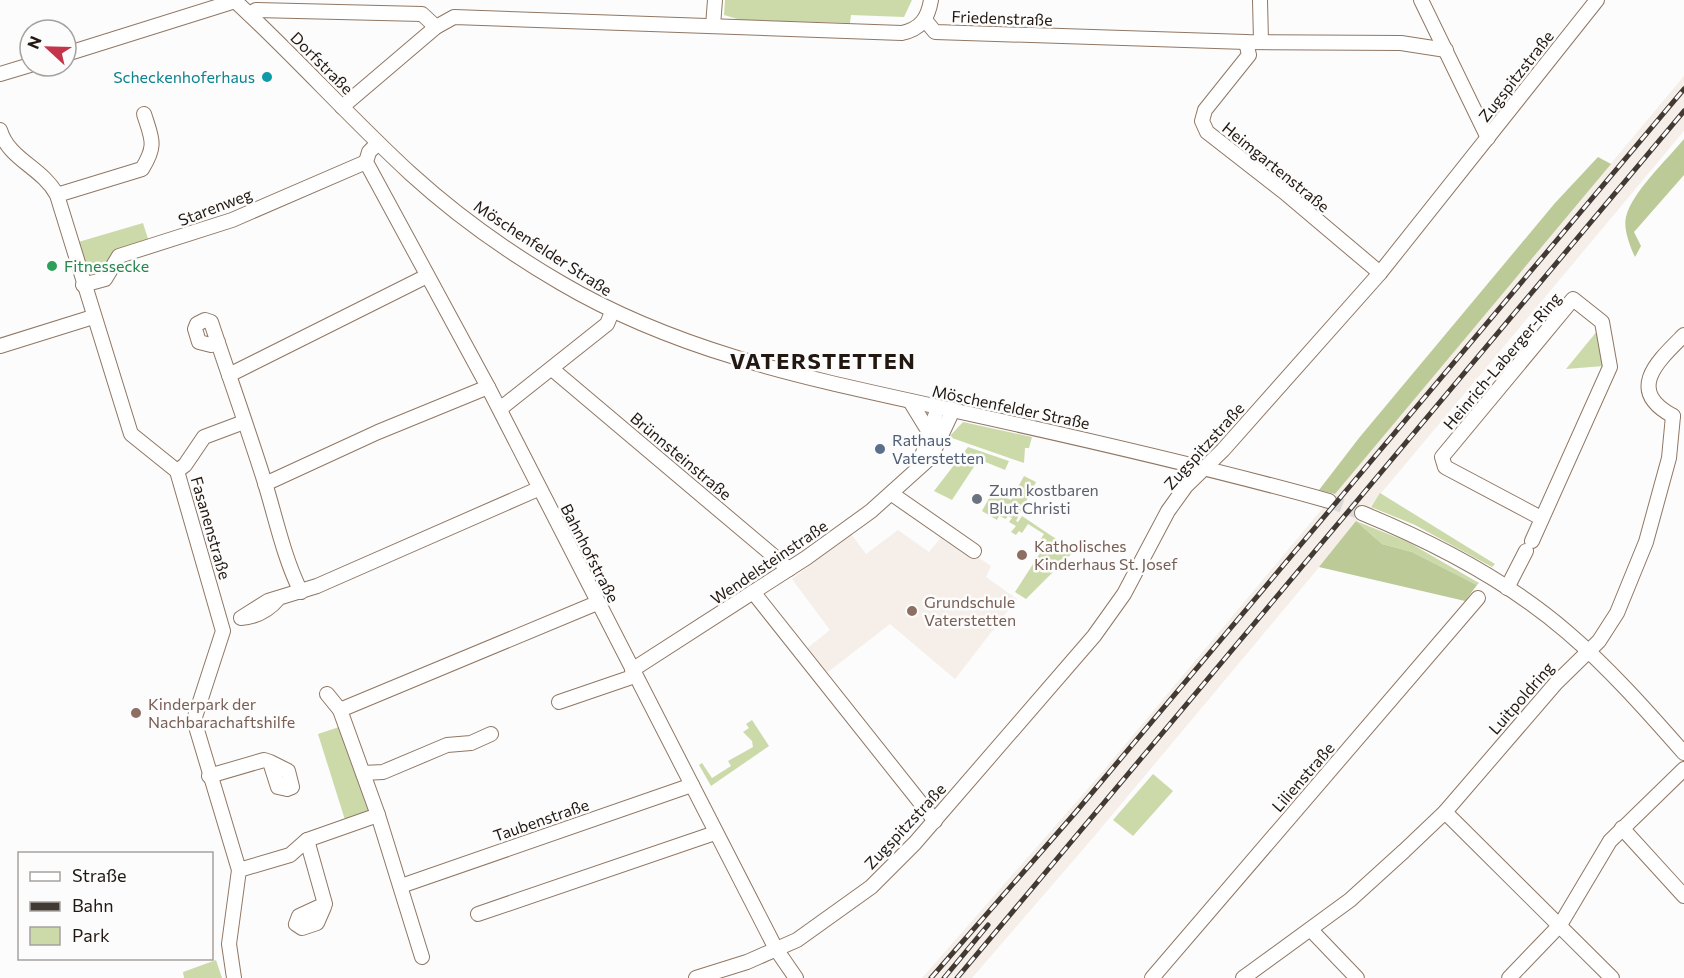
<svg xmlns="http://www.w3.org/2000/svg" width="1684" height="978" viewBox="0 0 1684 978" font-family="Commissioner,sans-serif">
	<style>
		.built { fill: #f6efe9 }
		.green { fill: #ccdaa9 }
		.forest { fill: #bbca96 }
		.lines { fill: none; stroke-linecap: round; stroke-linejoin: round }
		.minor-tunnel { stroke: #dbdad9; stroke-width: 14; stroke-dasharray: 14 7; stroke-linecap: butt }
		.minor-casing { stroke: #907764; stroke-width: 16 }
		.minor { stroke: #fff; stroke-width: 14 }
		.rail-casing { stroke: #423933; stroke-width: 5 }
		.rail { stroke: #fcfcfc; stroke-width: 3; stroke-dasharray: 9; stroke-linecap: butt }
		.culture-dot { fill: #0f9aa8; stroke: #fcfcfc; stroke-width: 2 }
		.leisure-dot { fill: #2e9e5b; stroke: #fcfcfc; stroke-width: 2 }
		.service-dot { fill: #5c6f8a; stroke: #fcfcfc; stroke-width: 2 }
		.worship-dot { fill: #6b7280; stroke: #fcfcfc; stroke-width: 2 }
		.education-dot { fill: #8d6e63; stroke: #fcfcfc; stroke-width: 2 }
		.labels { text-anchor: middle; stroke-width: 5; stroke-linejoin: round; paint-order: stroke }
		.street-label { font-size: 16px; fill: #221811; stroke: #fcfcfc }
		.culture-label { font-size: 16px; fill: #0d838f; stroke: #fcfcfc; text-anchor: end }
		.leisure-label { font-size: 16px; fill: #27864d; stroke: #fcfcfc; text-anchor: start }
		.service-label { font-size: 16px; fill: #4e5e75; stroke: #fcfcfc; text-anchor: start }
		.worship-label { font-size: 16px; fill: #5b616d; stroke: #fcfcfc; text-anchor: start }
		.education-label { font-size: 16px; fill: #785e54; stroke: #fcfcfc; text-anchor: start }
		.district-label { font-size: 22px; font-weight: bold; letter-spacing: 1.5px; fill: #221811; stroke: #fcfcfc }
	</style>
	<rect width="100%" height="100%" fill="#fcfcfc"/>
	<g class="built">
		<polygon points="1684,76 1684,131 1092,839 972,978 922,978 1098,777"/>
		<polygon points="898,530 929,552 944,534 991,566 986,577 1017,599 955,679 890,624 824,675 805,650 830,630 792,579 851,534 866,554"/>
	</g>
	<g class="green">
		<polygon points="725,0 912,0 904,17 851,15 850,23 741,20 724,15"/>
		<polygon points="143,223 149,242 103,276 86,280 75,243"/>
		<polygon points="1598,330 1604,366 1566,369"/>
		<polygon points="963,422 1032,437 1029,448 1025,448 1024,463 949,437"/>
		<polygon points="968,447 1009,461 1005,470 983,461 977,462 952,500 934,491"/>
		<polygon points="1024,476 1036,482 1016,521 1018,522 1022,516 1074,551 1026,599 1015,592 1044,547 1038,543 1044,534 1028,524 1022,533 1019,531 1016,535 1011,532 1016,526 1009,522 1012,518 1008,516 1006,519 999,516 997,520 982,511 993,491 1011,500"/>
		<polygon points="1380,493 1495,564 1492,567 1415,525 1371,507"/>
		<polygon points="1356,521 1408,542 1479,583 1477,585 1412,552 1382,544"/>
		<polygon points="752,720 769,746 711,786 699,765 702,763 712,778 731,766 728,761 753,747 752,741 743,732 749,728 746,724"/>
		<polygon points="342,726 369,812 345,820 318,734"/>
		<polygon points="1153,774 1173,791 1133,836 1113,820"/>
		<polygon points="216,960 222,978 184,978 183,972"/>
	</g>
	<g class="forest">
		<path d="M1684,139V175L1634,232L1641,246L1635,257C1630,247 1623,228 1626,217C1632,192 1667,160 1684,139Z"/>
		<polygon points="1598,157 1611,164 1335,494 1319,490 1359,438 1555,203"/>
		<polygon points="1356,521 1382,544 1412,552 1477,585 1465,601 1319,567"/>
	</g>
	<g class="lines">
		<polyline class="minor-tunnel" points="1329,501 1362,513"/>
		<defs>
			<g id="minor">
				<path d="M234,0C295,56 350,118 411,174C456,215 508,252 561,283C685,356 822,381 961,412C1084,439 1207,467 1329,501"/>
				<polyline points="1260,0 1261,41"/>
				<polyline points="1421,0 1488,138"/>
				<polyline points="249,14 256,10 422,14 436,27"/>
				<polyline points="925,20 935,32 1246,42 1401,43 1446,50"/>
				<polyline points="713,26 715,0"/>
				<polyline points="1246,42 1249,55 1205,110 1202,121 1207,132 1284,192 1380,273"/>
				<polyline points="66,54 235,1"/>
				<polyline points="0,74 30,65"/>
				<path d="M342,107L436,27L454,17L902,33C920,29 928,19 931,0"/>
				<path d="M0,130C9,160 42,167 57,195L131,434L177,471L223,631L194,720L239,870L229,944L234,978"/>
				<polyline points="378,143 369,152 366,162 488,387 776,949 796,978"/>
				<path d="M57,195L142,169C157,145 152,139 144,114"/>
				<polyline points="83,285 105,279 119,256 232,220 366,162"/>
				<path d="M218,342L211,345L199,342L195,329L197,324L205,320L211,322C229,376 248,429 265,483C276,519 284,558 301,592"/>
				<polyline points="0,346 93,317"/>
				<polyline points="552,369 789,569"/>
				<polyline points="229,375 427,276"/>
				<polyline points="910,401 929,432"/>
				<polyline points="500,409 607,324 612,312"/>
				<path d="M1673,416C1625,390 1658,361 1684,335"/>
				<polyline points="919,465 938,407"/>
				<polyline points="177,471 185,465 204,437 244,422"/>
				<polyline points="265,484 378,432 488,387"/>
				<polyline points="892,494 974,551"/>
				<path d="M1362,513C1435,543 1507,580 1567,632C1609,668 1647,711 1684,753"/>
				<polyline points="1532,541 1610,367 1602,322 1573,299 1442,457 1445,467 1541,518"/>
				<polyline points="1507,588 1526,551"/>
				<polyline points="753,592 935,821"/>
				<path d="M279,598C269,610 256,617 241,618L268,601L317,586L538,489"/>
				<polyline points="632,670 806,558 871,511 931,457 953,410"/>
				<polyline points="327,694 340,710 378,815 422,957"/>
				<polyline points="559,702 635,676"/>
				<polyline points="340,710 597,603"/>
				<polyline points="363,773 383,772 447,745 471,743 491,734"/>
				<polyline points="209,776 264,760 270,762 278,787 287,789 292,787 288,771 270,762"/>
				<polyline points="1445,812 1612,978"/>
				<polyline points="1622,828 1684,896"/>
				<polyline points="307,840 378,815"/>
				<polyline points="239,870 290,855 307,840 325,904 299,916 296,924 302,928 317,923 324,907"/>
				<polyline points="401,886 692,785"/>
				<polyline points="478,914 715,833"/>
				<polyline points="1311,930 1357,978"/>
				<polyline points="696,978 747,962 797,940 871,887 915,843 1094,636 1124,594 1168,511 1186,486 1223,450 1380,273 1597,0"/>
				<polyline points="1152,978 1478,598"/>
				<polyline points="1243,978 1350,900 1404,851 1445,812 1556,683 1599,641 1617,613 1646,542 1669,458 1673,416"/>
				<polyline points="1509,978 1560,925 1610,841 1684,769"/>
			</g>
		</defs>
		<use href="#minor" class="minor-casing"/>
		<use href="#minor" class="minor"/>
		<defs>
			<g id="rail">
				<polyline points="931,978 1075,813 1684,89"/>
				<polyline points="944,978 988,925"/>
				<polyline points="957,978 1684,111"/>
			</g>
		</defs>
		<use href="#rail" class="rail-casing"/>
		<use href="#rail" class="rail"/>
	</g>
	<circle class="culture-dot" cx="267" cy="77" r="6"/>
	<circle class="leisure-dot" cx="52" cy="266" r="6"/>
	<circle class="service-dot" cx="880" cy="449" r="6"/>
	<circle class="worship-dot" cx="977" cy="499" r="6"/>
	<g class="education-dot">
		<circle cx="1022" cy="555" r="6"/>
		<circle cx="912" cy="611" r="6"/>
		<circle cx="136" cy="713" r="6"/>
	</g>
	<g class="labels">
		<g class="street-label">
			<text transform="translate(1002 18) rotate(2)" y="6">Friedenstraße</text>
			<text transform="translate(322 63) rotate(45)" y="6">Dorfstraße</text>
			<text transform="translate(1516 76) rotate(-52)" y="6">Zugspitzstraße</text>
			<text transform="translate(1276 167) rotate(39)" y="6">Heimgartenstraße</text>
			<text transform="translate(215 207) rotate(-21)" y="6">Starenweg</text>
			<text transform="translate(543 248) rotate(33)" y="6">Möschenfelder Straße</text>
			<text transform="translate(1502 361) rotate(-50)" y="6">Heinrich-Laberger-Ring</text>
			<text transform="translate(1011 407) rotate(12)" y="6">Möschenfelder Straße</text>
			<text transform="translate(1204 446) rotate(-48)" y="6">Zugspitzstraße</text>
			<text transform="translate(681 456) rotate(40)" y="6">Brünnsteinstraße</text>
			<text transform="translate(211 528) rotate(74)" y="6">Fasanenstraße</text>
			<text transform="translate(590 553) rotate(63)" y="6">Bahnhofstraße</text>
			<text transform="translate(769 562) rotate(-34)" y="6">Wendelsteinstraße</text>
			<text transform="translate(1521 698) rotate(-49)" y="6">Luitpoldring</text>
			<text transform="translate(1303 777) rotate(-49)" y="6">Lilienstraße</text>
			<text transform="translate(541 820) rotate(-19)" y="6">Taubenstraße</text>
			<text transform="translate(905 826) rotate(-47)" y="6">Zugspitzstraße</text>
		</g>
		<g class="culture-label">
			<text x="255" y="83">Scheckenhoferhaus</text>
		</g>
		<g class="leisure-label">
			<text x="64" y="272">Fitnessecke</text>
		</g>
		<g class="service-label">
			<text x="892" y="446">Rathaus<tspan x="892" dy="18">Vaterstetten</tspan></text>
		</g>
		<g class="worship-label">
			<text x="989" y="496">Zum kostbaren<tspan x="989" dy="18">Blut Christi</tspan></text>
		</g>
		<g class="education-label">
			<text x="1034" y="552">Katholisches<tspan x="1034" dy="18">Kinderhaus St. Josef</tspan></text>
			<text x="924" y="608">Grundschule<tspan x="924" dy="18">Vaterstetten</tspan></text>
			<text x="148" y="710">Kinderpark der<tspan x="148" dy="18">Nachbarachaftshilfe</tspan></text>
		</g>
		<g class="district-label">
			<text x="823" y="369">VATERSTETTEN</text>
		</g>
	</g>
	<rect x="18" y="852" width="195" height="108" fill="#fcfcfc" stroke="#a5a19e" stroke-width="1.5"/>
	<rect x="30" y="872" width="30" height="9" fill="#ffffff" stroke="#a5a19e" stroke-width="1.5"/>
	<text x="72" y="882" font-size="18" fill="#221811">Straße</text>
	<rect x="30" y="902" width="30" height="9" fill="#423933" stroke="#a5a19e" stroke-width="1.5"/>
	<text x="72" y="912" font-size="18" fill="#221811">Bahn</text>
	<rect x="30" y="927" width="30" height="18" fill="#ccdaa9" stroke="#a5a19e" stroke-width="1.5"/>
	<text x="72" y="942" font-size="18" fill="#221811">Park</text>
	<g transform="translate(48 48) rotate(292)"><circle r="28" fill="#fcfcfc" stroke="#a5a19e" stroke-width="1.5"/>
	<path d="M0-4.5L10 22L0 15L-10 22Z" fill="#c4344a"/>
	<text y="-9" font-size="16" font-weight="bold" text-anchor="middle" fill="#221811">N</text>
	</g>
</svg>
